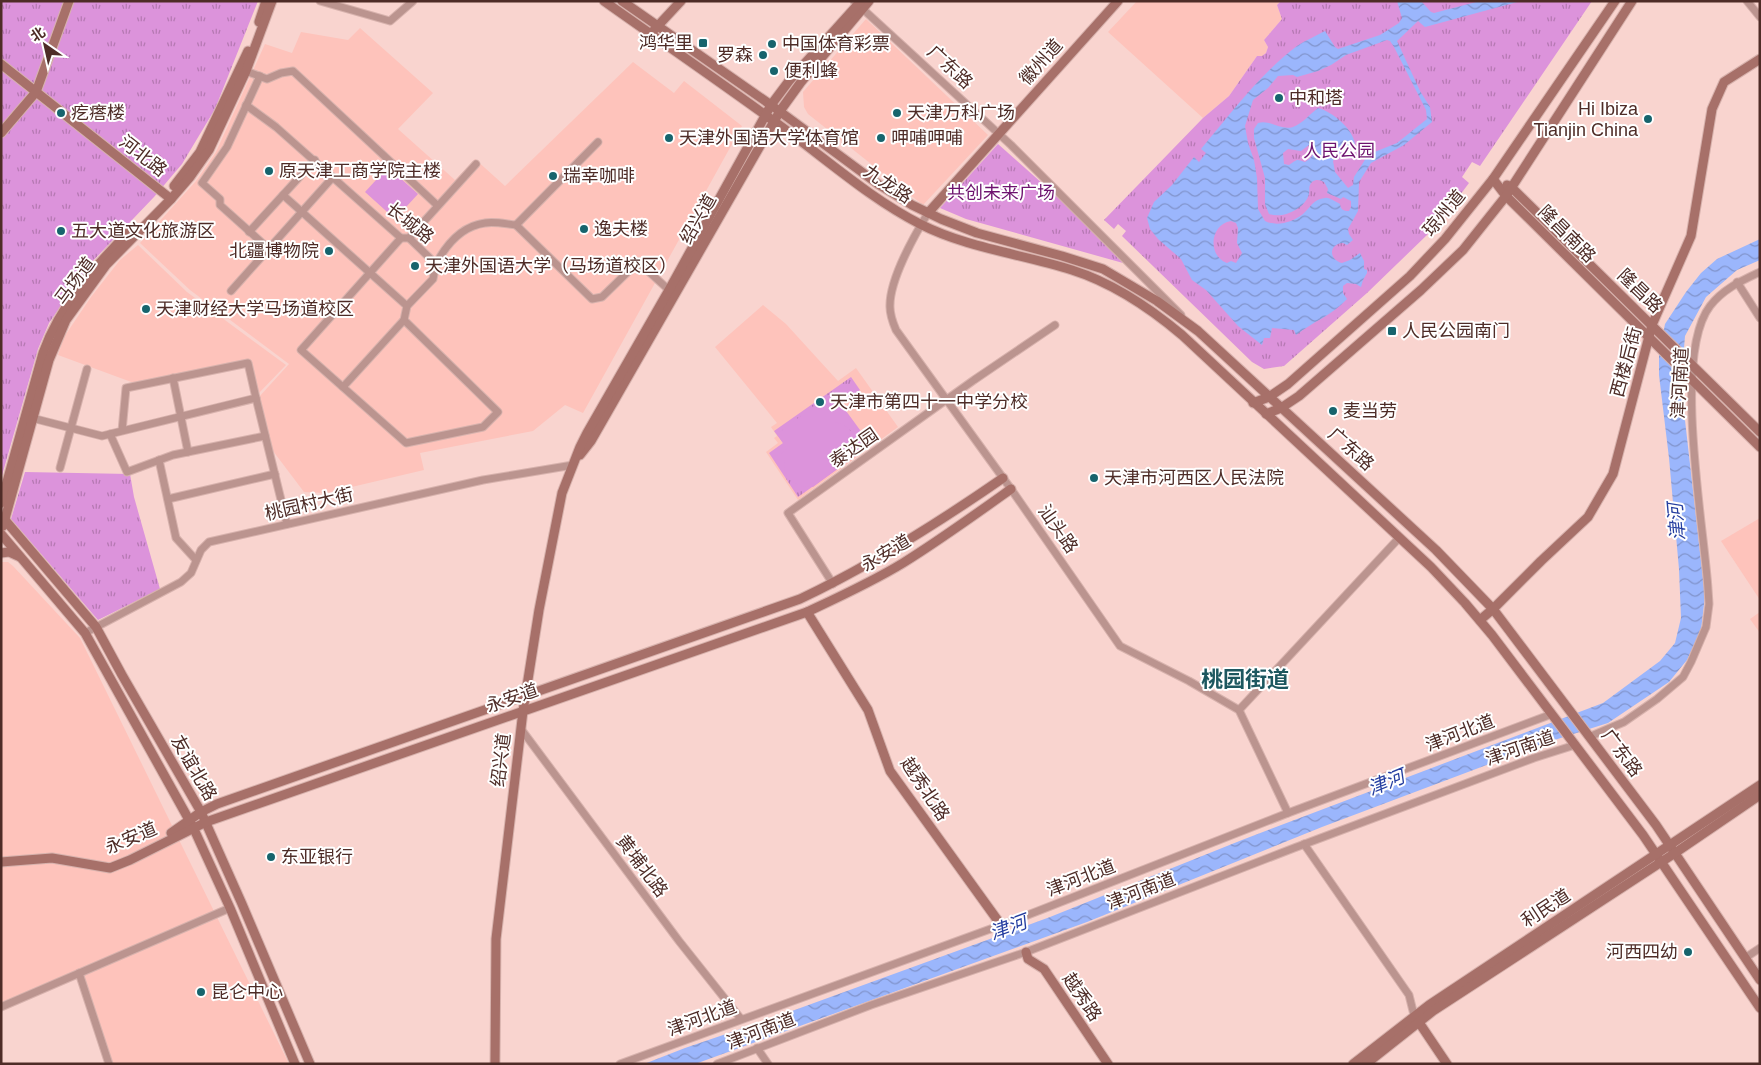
<svg xmlns="http://www.w3.org/2000/svg" width="1761" height="1065" viewBox="0 0 1761 1065" font-family="Helvetica,'Noto Sans SC',sans-serif">
	<style>
		.built { fill: #fec3bb }
		.grass { fill: url(#grass-tufts) }
		.pitch { fill: #dc93db }
		.water { fill: url(#water-waves); fill-rule: evenodd }
		.lines { fill: none; stroke-linecap: round; stroke-linejoin: round }
		.street-casing { stroke: #d7b2ad; stroke-width: 9 }
		.secondary-casing { stroke: #d7b2ad; stroke-width: 11 }
		.street { stroke: #bb948f; stroke-width: 7 }
		.secondary { stroke: #a77069; stroke-width: 9 }
		.poi-dot { fill: #17646d; stroke: #fff; stroke-width: 2 }
		.labels { text-anchor: middle; stroke-width: 4; stroke-linejoin: round; paint-order: stroke }
		.poi-label { font-size: 18px; fill: #4e2c27; stroke: #fff; text-anchor: start }
		.street-label { font-size: 18px; fill: #4e2c27; stroke: #fff }
		.park-label { font-size: 18px; fill: #6e136f; stroke: #fff }
		.water-label { font-size: 19px; font-style: italic; fill: #253ea0; stroke: #fff }
		.district-label { font-size: 22px; font-weight: bold; fill: #1d575f; stroke: #fff }
	</style>
	<defs>
		<pattern id="grass-tufts" width="24" height="20" patternUnits="userSpaceOnUse" patternTransform="scale(1.25)"><rect width="24" height="20" fill="#dc93db"/><path d="M3 7l-1-3M5 7V3M7 7l1-3M15 17l-1-3M17 17v-4M19 17l1-3" fill="none" stroke="#b578b2"/></pattern>
		<pattern id="water-waves" width="16" height="10" patternUnits="userSpaceOnUse" patternTransform="scale(1.25)"><rect width="16" height="10" fill="#9bb6fc"/><path d="M0 5q4-4 8 0t8 0" fill="none" stroke="#8194cc"/></pattern>
	</defs>
	<rect width="100%" height="100%" fill="#f9d4cf"/>
	<g class="built">
		<polygon points="1137,1 1281,1 1277,5 1282,19 1264,40 1268,47 1266,53 1262,56 1257,56 1229,96 1203,118 1108,32"/>
		<polygon points="866,19 988,135 923,205 808,114 804,107 803,92"/>
		<polygon points="360,28 433,93 398,129 455,180 475,159 505,186 633,62 674,93 684,81 742,126 583,413 565,405 533,431 420,453 424,470 326,493 304,492 270,447 259,397 289,364 190,290 140,243 196,181 216,152 265,44 292,53 301,32 348,40"/>
		<polygon points="138,245 187,292 286,365 258,394 250,360 134,383 58,355 64,337 91,297 120,260"/>
		<polygon points="763,305 786,324 838,381 856,368 898,427 798,500 766,452 778,443 774,438 777,436 771,427 777,423 715,347"/>
		<polygon points="1760,518 1760,600 1721,541"/>
		<polygon points="1,562 8,562 13,566 80,638 289,1064 109,1064 78,974 1,1004"/>
		<polygon points="1760,612 1760,633 1750,619"/>
	</g>
	<g class="grass">
		<polygon points="1,1 258,1 215,109 182,164 154,197 89,265 49,323 38,349 1,479"/>
		<polygon points="1281,1 1592,1 1480,166 1472,162 1462,177 1469,183 1457,199 1427,235 1367,293 1284,366 1264,369 1252,362 1122,236 1126,231 1118,224 1114,229 1104,220 1203,118 1229,96 1257,56 1262,56 1266,53 1268,47 1264,40 1282,19 1277,5"/>
		<polygon points="998,144 1079,216 1123,263 966,219 940,208"/>
		<polygon points="851,377 860,390 841,404 871,445 798,497 769,453 783,443 774,431"/>
		<polygon points="25,472 130,474 134,497 160,589 98,620 11,519"/>
	</g>
	<g class="pitch">
		<polygon points="388,167 418,194 395,219 365,192"/>
		<path d="M831,393L842,408L838,411L842,417L835,422C854,427 861,442 851,459L813,487H809L801,486L788,479L785,473L784,460L778,464L774,458L787,449L777,434Z"/>
	</g>
	<g class="water">
		<path d="M1397,1H1421L1431,12L1434,13L1480,1H1521L1425,27L1418,21L1397,41L1420,91L1430,107L1432,122L1404,145L1371,163L1359,182L1358,211L1348,229L1349,234L1353,240L1347,245L1343,243C1328,244 1329,260 1342,263L1350,260L1360,253L1364,261V269L1367,270V273L1363,280L1361,287L1356,284L1347,283L1343,286V293L1347,299C1333,315 1312,322 1296,335L1294,330L1272,328L1270,338H1264L1262,345L1238,326L1206,290L1192,280L1181,259L1158,239L1150,229L1147,218L1154,202L1172,185L1194,157L1199,162L1206,153L1201,149C1231,113 1260,74 1297,46C1306,40 1316,36 1325,31L1335,47L1338,49L1380,35L1399,23L1402,18ZM1387,40L1390,41L1394,47L1426,110L1427,119L1397,143L1372,153L1360,144L1358,147L1368,155L1354,177L1353,185L1348,188L1335,172L1333,161L1346,146L1355,144C1353,129 1333,112 1318,108C1310,114 1302,124 1293,127C1281,131 1270,119 1258,123L1254,129V138L1265,178V204L1269,214C1283,219 1305,209 1309,194C1310,189 1308,186 1312,182C1316,179 1320,180 1324,182L1328,189L1327,193L1341,199L1343,197L1351,201V207L1349,211C1343,211 1341,210 1340,204C1336,202 1329,197 1325,198C1313,199 1311,207 1303,214C1293,222 1277,227 1265,221L1258,209L1257,178L1254,160L1248,143L1245,126L1253,100L1268,88L1278,76L1293,75L1297,77L1318,71L1331,65L1346,55ZM1309,145L1314,151C1313,156 1310,159 1305,162C1296,159 1298,159 1289,165L1284,164L1283,153L1288,149L1301,151ZM1231,221L1236,223L1238,228L1237,243L1242,253L1236,263L1231,261L1227,263C1207,256 1210,224 1231,221Z"/>
		<polygon points="1760,239 1760,260 1737,270 1706,297 1685,336 1681,385 1705,596 1701,630 1687,660 1669,682 1608,723 1545,743 1322,827 1087,922 695,1064 644,1064 685,1048 770,1019 1050,917 1242,840 1603,703 1660,661 1675,643 1681,618 1679,569 1669,458 1659,375 1659,355 1665,324 1686,292 1701,273 1717,259"/>
	</g>
	<g class="lines">
		<defs>
			<g id="street">
				<polyline points="320,1 390,21 413,1"/>
				<polyline points="854,1 1011,145 1181,315"/>
				<polyline points="1747,1 1760,17"/>
				<polyline points="243,70 267,79 281,73 293,71 437,205"/>
				<polyline points="260,76 227,147 202,183 220,199 220,205 269,249"/>
				<path d="M246,105L276,127L401,238H409L436,264C446,245 462,226 485,223C494,221 506,224 516,225L592,299L602,297L638,262L669,290"/>
				<polyline points="283,195 407,306"/>
				<path d="M928,213C914,236 889,281 890,307C890,315 893,323 896,330L1011,489L1120,646L1189,681L1239,710L1288,813"/>
				<polyline points="516,225 598,142"/>
				<polyline points="249,232 315,160"/>
				<polyline points="401,238 301,350 406,443 483,427 498,412 404,320"/>
				<polyline points="409,238 476,164"/>
				<polyline points="1737,282 1760,318"/>
				<polyline points="231,291 333,177"/>
				<polyline points="173,378 188,452"/>
				<polyline points="343,387 404,320 407,306 433,279 436,264"/>
				<polyline points="256,398 287,524"/>
				<polyline points="32,418 102,436 110,434 256,398 248,363 126,388 122,431"/>
				<polyline points="110,434 127,472 173,455 265,436"/>
				<polyline points="159,460 176,538 196,560"/>
				<polyline points="60,468 87,369"/>
				<polyline points="168,499 275,474"/>
				<polyline points="833,584 788,513 974,380 1055,325"/>
				<polyline points="85,633 181,582 191,573 201,550 209,542 483,480 573,465"/>
				<polyline points="1239,710 1399,538"/>
				<polyline points="521,729 679,941 741,1019"/>
				<path d="M1589,737L1624,722L1657,699L1683,677L1691,662L1706,627L1709,604L1708,589C1704,525 1672,356 1710,306C1723,289 1741,281 1760,272"/>
				<polyline points="1304,844 1409,995 1414,1015"/>
				<polyline points="1745,958 1760,948"/>
				<polyline points="79,973 109,1064"/>
				<polyline points="1,1007 230,908"/>
				<polyline points="757,1048 768,1064"/>
				<polyline points="620,1064 1015,920 1288,813 1552,714"/>
				<polyline points="717,1064 871,1005 1026,952 1294,848 1534,758 1575,745"/>
			</g>
			<g id="secondary">
				<path d="M604,1C666,45 729,88 790,133C832,164 873,200 920,224C967,248 1022,254 1072,270C1113,283 1150,308 1182,335L1431,567L1465,603L1492,635L1643,835L1760,1008"/>
				<polyline points="622,1 771,105 878,184 912,205 941,219 977,233 1062,256 1103,269 1157,301 1198,331 1436,550 1493,609 1656,825 1760,980"/>
				<polyline points="259,22 266,1"/>
				<polyline points="654,30 681,1"/>
				<polyline points="1,64 171,199"/>
				<polyline points="1,133 36,92 69,1"/>
				<polyline points="1493,179 1506,196 1760,447"/>
				<polyline points="1507,185 1511,187 1760,432"/>
				<polyline points="174,186 200,152 248,51"/>
				<polyline points="928,213 1118,1"/>
				<polyline points="1253,403 1269,397 1288,384 1410,276 1445,239 1493,179 1615,1"/>
				<polyline points="1266,414 1281,408 1299,396 1421,290 1463,250 1506,196 1632,1"/>
				<polyline points="580,455 591,441 780,111 801,82 869,1"/>
				<path d="M1,503L43,353C60,305 95,266 130,231"/>
				<polyline points="1,519 5,520 96,627 122,675 201,812 242,904 310,1064"/>
				<polyline points="3,526 49,360 66,320 106,265 171,199 190,177 209,150 246,71 272,1"/>
				<polyline points="1,534 85,633 193,827 230,908 295,1064"/>
				<polyline points="1,553 9,552 20,557"/>
				<polyline points="807,612 868,710 890,771 1001,925"/>
				<polyline points="1480,620 1493,609 1541,561 1588,517 1613,474 1652,325 1691,236 1712,109 1724,82 1760,59"/>
				<path d="M171,833L201,812L217,804L800,599C872,565 938,523 1003,478"/>
				<path d="M1,862L52,858L110,868L130,860L206,822L807,612C839,597 872,582 903,563C940,540 976,514 1011,489"/>
				<polyline points="1026,952 1028,959 1044,969 1108,1064"/>
				<polyline points="1416,1018 1447,1064"/>
				<polyline points="495,1064 496,939 523,711 539,610 562,493 580,447 587,433 669,290 771,105 789,81 861,1"/>
				<polyline points="1353,1064 1429,1005 1760,785"/>
				<polyline points="1366,1064 1433,1011 1675,853 1760,795"/>
			</g>
		</defs>
		<use href="#street" class="street-casing"/>
		<use href="#secondary" class="secondary-casing"/>
		<use href="#street" class="street"/>
		<use href="#secondary" class="secondary"/>
	</g>
	<g class="poi-dot">
		<rect x="698" y="38" width="10" height="10" rx="2.5"/>
		<circle cx="772" cy="44" r="5"/>
		<circle cx="763" cy="55" r="5"/>
		<circle cx="774" cy="71" r="5"/>
		<circle cx="1279" cy="98" r="5"/>
		<circle cx="61" cy="113" r="5"/>
		<circle cx="897" cy="113" r="5"/>
		<circle cx="1648" cy="119" r="5"/>
		<circle cx="669" cy="138" r="5"/>
		<circle cx="881" cy="138" r="5"/>
		<circle cx="269" cy="171" r="5"/>
		<circle cx="553" cy="176" r="5"/>
		<circle cx="584" cy="229" r="5"/>
		<circle cx="61" cy="231" r="5"/>
		<circle cx="329" cy="251" r="5"/>
		<circle cx="415" cy="266" r="5"/>
		<circle cx="146" cy="309" r="5"/>
		<rect x="1387" y="326" width="10" height="10" rx="2.5"/>
		<circle cx="820" cy="402" r="5"/>
		<circle cx="1333" cy="411" r="5"/>
		<circle cx="1094" cy="478" r="5"/>
		<circle cx="271" cy="857" r="5"/>
		<circle cx="1688" cy="952" r="5"/>
		<circle cx="201" cy="992" r="5"/>
	</g>
	<g class="labels">
		<g class="poi-label">
			<text x="693" y="49" text-anchor="end">鸿华里</text>
			<text x="782" y="50">中国体育彩票</text>
			<text x="753" y="61" text-anchor="end">罗森</text>
			<text x="784" y="77">便利蜂</text>
			<text x="1289" y="104">中和塔</text>
			<text x="1638" y="115" text-anchor="end">Hi Ibiza<tspan x="1638" dy="21">Tianjin China</tspan></text>
			<text x="71" y="119">疙瘩楼</text>
			<text x="907" y="119">天津万科广场</text>
			<text x="679" y="144">天津外国语大学体育馆</text>
			<text x="891" y="144">呷哺呷哺</text>
			<text x="279" y="177">原天津工商学院主楼</text>
			<text x="563" y="182">瑞幸咖啡</text>
			<text x="594" y="235">逸夫楼</text>
			<text x="71" y="237">五大道文化旅游区</text>
			<text x="319" y="257" text-anchor="end">北疆博物院</text>
			<text x="425" y="272">天津外国语大学（马场道校区）</text>
			<text x="156" y="315">天津财经大学马场道校区</text>
			<text x="1402" y="337">人民公园南门</text>
			<text x="830" y="408">天津市第四十一中学分校</text>
			<text x="1343" y="417">麦当劳</text>
			<text x="1104" y="484">天津市河西区人民法院</text>
			<text x="281" y="863">东亚银行</text>
			<text x="1678" y="958" text-anchor="end">河西四幼</text>
			<text x="211" y="998">昆仑中心</text>
		</g>
		<g class="street-label">
			<text transform="translate(1041 62) rotate(-48)" y="6">徽州道</text>
			<text transform="translate(950 67) rotate(43)" y="6">广东路</text>
			<text transform="translate(143 156) rotate(38)" y="6">河北路</text>
			<text transform="translate(888 184) rotate(34)" y="6">九龙路</text>
			<text transform="translate(1444 213) rotate(-50)" y="6">琼州道</text>
			<text transform="translate(698 219) rotate(-60)" y="6">绍兴道</text>
			<text transform="translate(410 223) rotate(38)" y="6">长城路</text>
			<text transform="translate(1567 234) rotate(45)" y="6">隆昌南路</text>
			<text transform="translate(75 281) rotate(-54)" y="6">马场道</text>
			<text transform="translate(1640 291) rotate(44)" y="6">隆昌路</text>
			<text transform="translate(1626 362) rotate(-75)" y="6">西楼后街</text>
			<text transform="translate(1680 383) rotate(-87)" y="6">津河南道</text>
			<text transform="translate(854 448) rotate(-35)" y="6">泰达园</text>
			<text transform="translate(1351 449) rotate(42)" y="6">广东路</text>
			<text transform="translate(309 504) rotate(-13)" y="6">桃园村大街</text>
			<text transform="translate(1058 529) rotate(55)" y="6">汕头路</text>
			<text transform="translate(886 553) rotate(-31)" y="6">永安道</text>
			<text transform="translate(512 698) rotate(-19)" y="6">永安道</text>
			<text transform="translate(1460 733) rotate(-21)" y="6">津河北道</text>
			<text transform="translate(1520 748) rotate(-19)" y="6">津河南道</text>
			<text transform="translate(1622 753) rotate(53)" y="6">广东路</text>
			<text transform="translate(501 760) rotate(-83)" y="6">绍兴道</text>
			<text transform="translate(194 768) rotate(60)" y="6">友谊北路</text>
			<text transform="translate(925 789) rotate(56)" y="6">越秀北路</text>
			<text transform="translate(131 838) rotate(-23)" y="6">永安道</text>
			<text transform="translate(642 866) rotate(53)" y="6">黄埔北路</text>
			<text transform="translate(1081 878) rotate(-21)" y="6">津河北道</text>
			<text transform="translate(1141 891) rotate(-21)" y="6">津河南道</text>
			<text transform="translate(1546 908) rotate(-33)" y="6">利民道</text>
			<text transform="translate(1082 997) rotate(56)" y="6">越秀路</text>
			<text transform="translate(702 1018) rotate(-20)" y="6">津河北道</text>
			<text transform="translate(761 1031) rotate(-21)" y="6">津河南道</text>
		</g>
		<g class="park-label">
			<text x="1339" y="157">人民公园</text>
			<text x="1001" y="199">共创未来广场</text>
		</g>
		<g class="water-label">
			<text transform="translate(1676 522) rotate(-95)" y="7">津河</text>
			<text transform="translate(1386 782) rotate(-22)" y="7">津河</text>
			<text transform="translate(1008 927) rotate(-20)" y="7">津河</text>
		</g>
		<g class="district-label">
			<text x="1245" y="687">桃园街道</text>
		</g>
	</g>
	<rect width="1761" height="1065" fill="none" stroke="#4e2c27" stroke-width="5"/>
	<g transform="translate(45 45) rotate(326)" stroke="#ffffff" stroke-width="4" paint-order="stroke">
	<path d="M0-4L9 19L0 12L-9 19Z" fill="#4e2c27"/>
	<text y="-8" font-size="14" font-weight="bold" text-anchor="middle" fill="#4e2c27">北</text>
	</g>
</svg>
